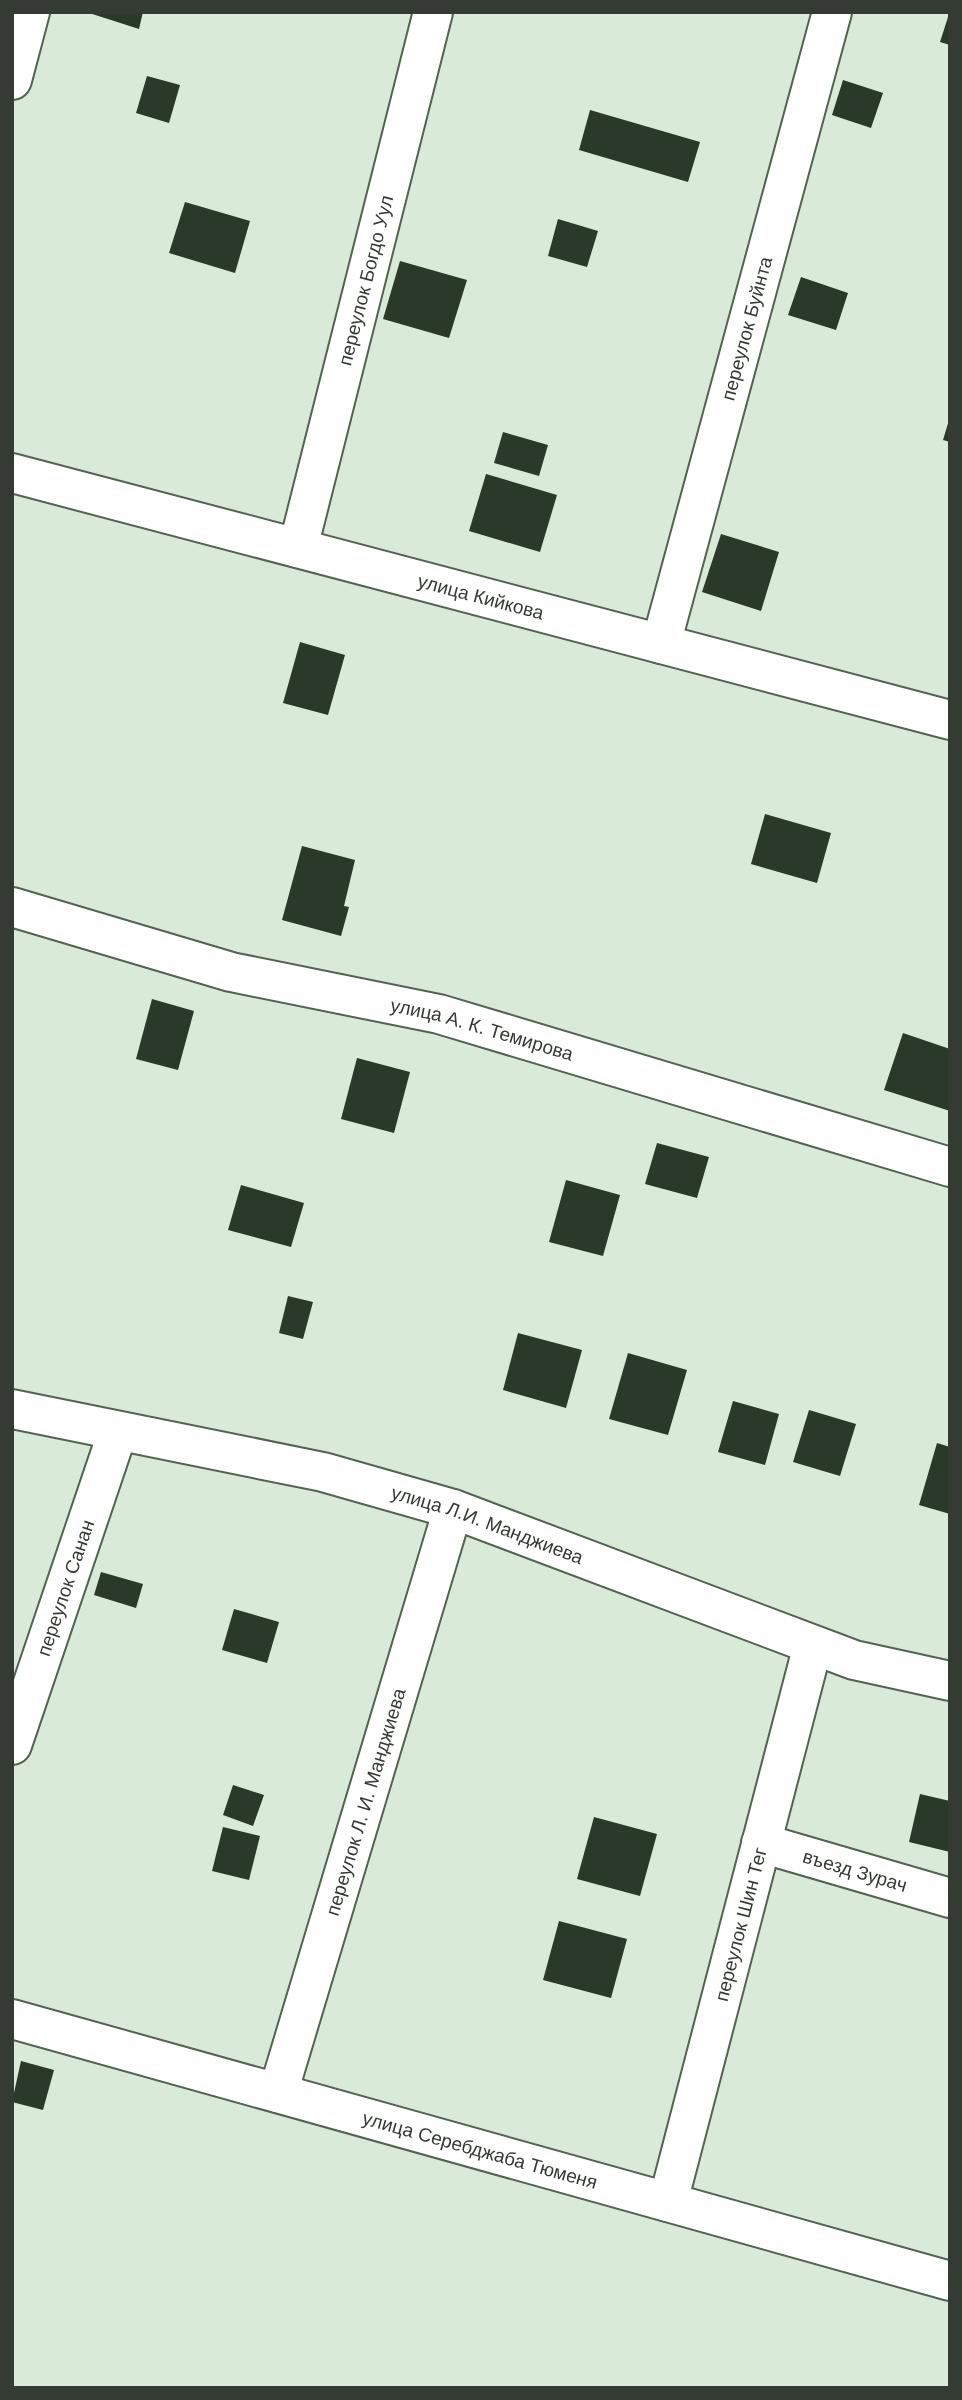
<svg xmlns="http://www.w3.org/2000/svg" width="962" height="2400" viewBox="0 0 962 2400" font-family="Helvetica,sans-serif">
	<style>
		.building { fill: #2b392a }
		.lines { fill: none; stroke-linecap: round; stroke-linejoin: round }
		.minor-casing { stroke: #536352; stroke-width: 42 }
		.minor { stroke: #fff; stroke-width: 38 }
		.labels { text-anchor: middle; stroke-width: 7; stroke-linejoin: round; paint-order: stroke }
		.street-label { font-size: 19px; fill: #343b33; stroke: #fff }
	</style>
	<rect width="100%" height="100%" fill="#d9ebd8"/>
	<g class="building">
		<polygon points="86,12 143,12 139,29"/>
		<polygon points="949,14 950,14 950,45 940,42"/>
		<polygon points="147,76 180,85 169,123 136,113"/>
		<polygon points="843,80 883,93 871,128 832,115"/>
		<polygon points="590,110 700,142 688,182 579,150"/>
		<polygon points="185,202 250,221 235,273 169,253"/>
		<polygon points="558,219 598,231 587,267 548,256"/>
		<polygon points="400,261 467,280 449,338 383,319"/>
		<polygon points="801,277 848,293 836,330 788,315"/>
		<polygon points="949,420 950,420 950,442 943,440"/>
		<polygon points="503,432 548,445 539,476 494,463"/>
		<polygon points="486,474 557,495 540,552 469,531"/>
		<polygon points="721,534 779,552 761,611 702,592"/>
		<polygon points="300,642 345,655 328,715 283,703"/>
		<polygon points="765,814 831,833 817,883 751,864"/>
		<polygon points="302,846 355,860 344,906 349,907 341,936 282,920"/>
		<polygon points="152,999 194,1011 178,1070 136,1059"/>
		<polygon points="903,1033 950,1049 950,1111 884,1090"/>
		<polygon points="357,1058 410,1072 394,1133 341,1119"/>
		<polygon points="657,1143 709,1157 697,1198 645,1184"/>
		<polygon points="566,1180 620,1195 603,1256 549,1242"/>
		<polygon points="241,1185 304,1203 291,1247 228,1230"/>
		<polygon points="288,1296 313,1302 303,1339 279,1333"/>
		<polygon points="518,1333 582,1350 566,1408 503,1390"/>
		<polygon points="628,1353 687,1370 668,1435 609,1419"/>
		<polygon points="733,1401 779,1414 765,1465 718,1452"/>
		<polygon points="809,1410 856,1424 840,1476 793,1462"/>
		<polygon points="937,1443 950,1447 950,1514 919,1505"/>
		<polygon points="101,1572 143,1584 136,1608 94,1595"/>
		<polygon points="234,1609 279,1622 267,1663 222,1650"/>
		<polygon points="233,1785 264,1795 253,1826 223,1815"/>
		<polygon points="920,1794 950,1801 950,1852 909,1842"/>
		<polygon points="594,1817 657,1834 640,1896 577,1879"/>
		<polygon points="223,1827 260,1836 249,1880 212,1871"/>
		<polygon points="559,1921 627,1939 611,1998 543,1980"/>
		<polygon points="21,2061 54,2070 43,2110 12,2102"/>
	</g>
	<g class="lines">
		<defs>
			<g id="minor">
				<polyline points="12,80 30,12"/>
				<path id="s1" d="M12,473L950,720"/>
				<path id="s2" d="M298,548L433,12"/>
				<path id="s3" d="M661,644L832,12"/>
				<path id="s4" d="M12,907L231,972L439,1014L950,1167"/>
				<path id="s5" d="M12,1409L323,1472L453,1509L854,1660L950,1681"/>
				<path id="s6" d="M12,1745L118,1431"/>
				<path id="s7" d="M761,1843L950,1898"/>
				<path id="s8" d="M12,2019L950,2281"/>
				<path id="s9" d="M278,2093L453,1509"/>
				<path id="s10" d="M668,2202L813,1645"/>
			</g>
		</defs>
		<use href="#minor" class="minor-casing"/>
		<use href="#minor" class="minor"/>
	</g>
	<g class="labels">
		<g class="street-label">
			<text dy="7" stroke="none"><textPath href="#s2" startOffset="276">переулок Богдо Уул</textPath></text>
			<text dy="7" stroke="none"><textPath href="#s3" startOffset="327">переулок Буйнта</textPath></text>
			<text dy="7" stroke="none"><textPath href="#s1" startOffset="485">улица Кийкова</textPath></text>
			<text dy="7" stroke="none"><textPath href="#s4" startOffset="486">улица А. К. Темирова</textPath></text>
			<text dy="7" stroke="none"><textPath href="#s5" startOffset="490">улица Л.И. Манджиева</textPath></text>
			<text dy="7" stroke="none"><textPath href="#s6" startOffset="166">переулок Санан</textPath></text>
			<text dy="7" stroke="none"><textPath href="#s9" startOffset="304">переулок Л. И. Манджиева</textPath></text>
			<text dy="7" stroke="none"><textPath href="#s7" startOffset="98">въезд Зурач</textPath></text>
			<text dy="7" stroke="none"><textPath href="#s10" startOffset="287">переулок Шин Тег</textPath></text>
			<text dy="7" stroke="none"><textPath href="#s8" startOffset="486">улица Серебджаба Тюменя</textPath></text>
		</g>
	</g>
	<rect width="962" height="2400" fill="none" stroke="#343b33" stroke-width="28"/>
</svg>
